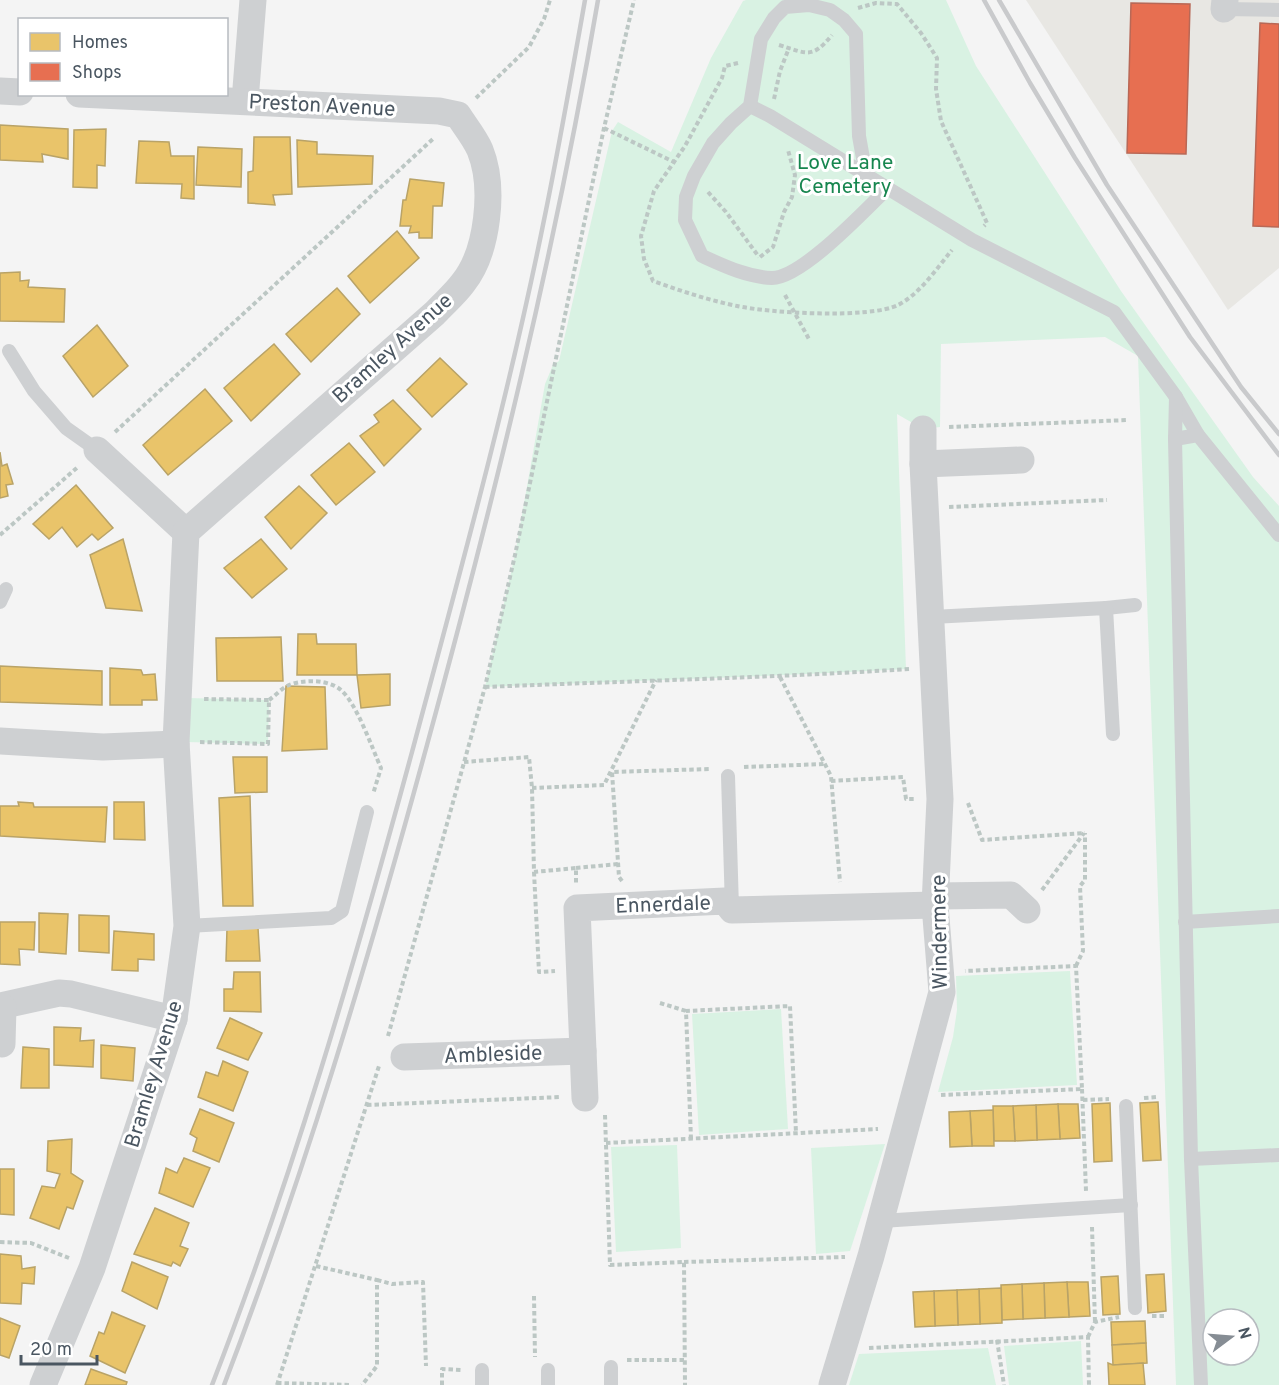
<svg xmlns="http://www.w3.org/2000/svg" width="1279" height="1385" viewBox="0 0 1279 1385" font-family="Overpass,sans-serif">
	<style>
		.commercial { fill: #e8e7e3 }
		.green { fill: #d9f2e3; fill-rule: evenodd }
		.homes { fill: #e9c46a; stroke: #b9a367; stroke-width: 1.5 }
		.shops { fill: #e76f51; stroke: #b86856; stroke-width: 1.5 }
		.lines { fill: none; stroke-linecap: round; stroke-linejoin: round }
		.path { stroke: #bcc7c4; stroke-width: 4; stroke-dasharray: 4.5 3; stroke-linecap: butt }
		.lane { stroke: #ced0d2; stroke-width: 14 }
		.street { stroke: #ced0d2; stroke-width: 27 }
		.rail { stroke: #c9cacc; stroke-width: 4.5 }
		.labels { text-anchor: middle; stroke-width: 6; stroke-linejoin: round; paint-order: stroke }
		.street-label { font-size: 21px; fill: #4a5661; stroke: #fff }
		.park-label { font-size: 21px; fill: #17864f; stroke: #fff }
	</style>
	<rect width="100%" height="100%" fill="#f4f4f4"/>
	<polygon class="commercial" points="1026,0 1279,0 1279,268 1228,310"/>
	<g class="green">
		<path d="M746,0H946L976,66L1121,291L1253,477L1279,506V1385H1176L1138,356L1105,337L941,344L940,427L923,429L897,414L906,669C766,677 625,681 485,687L515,555L545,384L553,365L559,361L612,131L618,122L671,152L711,58L743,1ZM1213,1319H1249V1355H1213Z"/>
		<polygon points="188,698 269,700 268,744 186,742"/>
		<polygon points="1070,971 1077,1085 938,1092 953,1037 957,1010 956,976"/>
		<polygon points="781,1009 788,1129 699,1135 692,1014"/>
		<polygon points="885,1144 850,1251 816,1254 811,1148"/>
		<polygon points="677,1145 681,1248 616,1252 611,1147"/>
		<polygon points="1081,1341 1083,1385 1009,1385 1004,1346"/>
		<polygon points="988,1348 996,1385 849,1385 859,1354"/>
	</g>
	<g class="homes">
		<polygon points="0,125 68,129 68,159 42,154 43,162 0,160"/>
		<polygon points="106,129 105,166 97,165 97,188 73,187 74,130"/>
		<polygon points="254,137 290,137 292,194 273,195 275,205 248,203 248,172 253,171"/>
		<polygon points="297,140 317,142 317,154 373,156 372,184 298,187"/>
		<polygon points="139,141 169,142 171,156 194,156 194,199 181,198 182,184 136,183"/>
		<polygon points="198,147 242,149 241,187 196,185"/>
		<polygon points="410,179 444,183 442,206 433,206 432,238 419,238 419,232 409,233 411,226 400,226 403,200 406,200"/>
		<polygon points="397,231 419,258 370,303 348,276"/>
		<polygon points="20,272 20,281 29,280 28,287 65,289 64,322 0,321 0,273"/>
		<polygon points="337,288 360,314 311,362 286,334"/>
		<polygon points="97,325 128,366 93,397 63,356"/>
		<polygon points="274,344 300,374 251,421 224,388"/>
		<polygon points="440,358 467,384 432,417 407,390"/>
		<polygon points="205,389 232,421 168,475 143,445"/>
		<polygon points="393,400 421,429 384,466 360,436 379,422 374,415"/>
		<polygon points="349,443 375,472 336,505 311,475"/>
		<polygon points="0,452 2,466 7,464 13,484 6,485 8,496 0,498"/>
		<polygon points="76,485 113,528 98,540 92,534 77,547 62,527 49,539 33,524"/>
		<polygon points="299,486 327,513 291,549 265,517"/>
		<polygon points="123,539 142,611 106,608 90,555"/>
		<polygon points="261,539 287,569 252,598 224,568"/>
		<polygon points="298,634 316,634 317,644 356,644 357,675 297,675"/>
		<polygon points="281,637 283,681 217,681 216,638"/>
		<polygon points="0,666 102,671 102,705 0,702"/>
		<polygon points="110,668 141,670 143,675 155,674 157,700 142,700 142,705 110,705"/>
		<polygon points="390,674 390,705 361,708 357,675"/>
		<polygon points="286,686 325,687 327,749 282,751"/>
		<polygon points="233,757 267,757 267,792 235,793"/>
		<polygon points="250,796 253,906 223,906 219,798"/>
		<polygon points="18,802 33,803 34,807 107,807 105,842 0,836 0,806 19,806"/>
		<polygon points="114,802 144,802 145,840 114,839"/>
		<polygon points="39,913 68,914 66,954 39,952"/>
		<polygon points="79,915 109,916 109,953 79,951"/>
		<polygon points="0,922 35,922 34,950 19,949 20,965 0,964"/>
		<polygon points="258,928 260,961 226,961 227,929"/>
		<polygon points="114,931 154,934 154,960 138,959 138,971 112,970"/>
		<polygon points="234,972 260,972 261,1012 224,1011 224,989 233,989"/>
		<polygon points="230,1018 262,1033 248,1060 217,1048"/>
		<polygon points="54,1027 81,1028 80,1041 94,1040 93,1067 54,1065"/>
		<polygon points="101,1045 135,1048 133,1081 101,1078"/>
		<polygon points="23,1047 49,1049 49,1088 21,1088"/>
		<polygon points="223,1061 248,1072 233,1111 198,1097 206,1072 218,1076"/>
		<polygon points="1158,1102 1161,1160 1143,1161 1140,1103"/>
		<polygon points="1110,1103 1112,1161 1094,1162 1092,1104"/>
		<polygon points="1058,1104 1078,1104 1080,1138 1060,1139"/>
		<polygon points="1058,1104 1060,1139 1037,1140 1036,1105"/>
		<polygon points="1036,1105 1037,1140 1015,1141 1013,1106"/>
		<polygon points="993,1106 1013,1106 1015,1141 994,1141"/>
		<polygon points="200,1109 234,1123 219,1162 193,1151 197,1138 190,1134"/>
		<polygon points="993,1110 994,1146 972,1146 970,1111"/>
		<polygon points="970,1111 972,1146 950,1147 949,1112"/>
		<polygon points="72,1139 71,1173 83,1181 73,1209 67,1207 59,1229 30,1218 42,1186 55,1188 60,1174 47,1171 48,1141"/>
		<polygon points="184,1158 210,1168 193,1207 159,1193 166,1168 177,1173"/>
		<polygon points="0,1169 14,1169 14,1215 0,1214"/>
		<polygon points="155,1208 189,1223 180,1246 188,1249 180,1266 173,1262 171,1266 134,1254"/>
		<polygon points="0,1254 21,1256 22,1269 35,1267 34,1284 22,1283 21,1304 0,1303"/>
		<polygon points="132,1262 168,1277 157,1309 122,1291"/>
		<polygon points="1164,1274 1166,1311 1148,1313 1146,1275"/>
		<polygon points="1118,1276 1120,1314 1103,1315 1101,1277"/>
		<polygon points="1067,1282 1088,1282 1090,1316 1069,1317"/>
		<polygon points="1067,1282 1069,1317 1045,1318 1044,1283"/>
		<polygon points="1044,1283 1045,1318 1023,1319 1022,1284"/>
		<polygon points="1022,1284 1023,1319 1002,1320 1001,1285"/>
		<polygon points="1001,1288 1002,1323 980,1324 979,1289"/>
		<polygon points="979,1289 980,1324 958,1325 957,1290"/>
		<polygon points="957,1290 958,1325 935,1326 934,1291"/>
		<polygon points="934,1291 935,1326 915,1327 913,1292"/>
		<polygon points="112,1312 145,1326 125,1373 90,1356 99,1332 104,1334"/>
		<polygon points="0,1318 20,1326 9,1358 0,1355"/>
		<polygon points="1145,1321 1146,1343 1112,1345 1111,1322"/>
		<polygon points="1146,1343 1147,1363 1113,1365 1112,1345"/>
		<polygon points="1108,1363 1113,1365 1143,1363 1145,1385 1109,1385"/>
		<polygon points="91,1369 127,1382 126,1385 85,1385"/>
	</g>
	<g class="shops">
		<polygon points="1131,3 1190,4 1186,154 1127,153"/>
		<polygon points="1260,23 1279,24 1279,227 1253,226"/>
	</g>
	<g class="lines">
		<g class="path">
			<polyline points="858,8 876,3 897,4 921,33 937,58 936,89 941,121 987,223 984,226"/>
			<path d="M779,45C808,54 812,59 832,35"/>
			<path d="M738,63L725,66L722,78L685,146L654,191L641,236L644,259L653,281C681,291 708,300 737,306C769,313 870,319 898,305C920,294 937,268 952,250"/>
			<polyline points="476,98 529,47 544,19 550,0"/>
			<polyline points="774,99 780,71 789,48"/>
			<polyline points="604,128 676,163"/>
			<polyline points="708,192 726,212 759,257"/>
			<polyline points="760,257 773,247 784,212 792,197 795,175 788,150"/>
			<polyline points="785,295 810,341"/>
			<polyline points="949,427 1128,420"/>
			<polyline points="115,432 434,138"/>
			<polyline points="949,507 1107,500"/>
			<polyline points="0,535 79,466"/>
			<polyline points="780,677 831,776 840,882"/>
			<path d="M485,687C626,681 768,678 909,669"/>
			<path d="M269,700C275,696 281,689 287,686C302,679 328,679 341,690C357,704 372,748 381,768L373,794"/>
			<polyline points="200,742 268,744 269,700 203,699"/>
			<polyline points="464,762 529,757 532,788 534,872 576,868 576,883"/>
			<polyline points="744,767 825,764"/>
			<polyline points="831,781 903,777 906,799 915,799"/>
			<polyline points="532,788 604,785 656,680"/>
			<polyline points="968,803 982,840 1085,833"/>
			<polyline points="576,868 618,864"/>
			<polyline points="534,872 539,972 555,971"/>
			<polyline points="622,881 619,877 612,772 710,769"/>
			<polyline points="1042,890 1084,833"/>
			<polyline points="1076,966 1083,951 1080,886 1085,880 1085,833"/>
			<polyline points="660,1003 686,1011"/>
			<polyline points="388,1036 485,687 515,555 604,128 634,0"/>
			<polyline points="1082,1089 1086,1191"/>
			<polyline points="941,1095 1082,1089 1076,966 965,971"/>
			<polyline points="1144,1098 1157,1097"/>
			<polyline points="1083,1100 1109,1099"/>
			<polyline points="367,1105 561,1097"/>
			<polyline points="605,1115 610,1265 684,1262 685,1385"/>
			<polyline points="691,1139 686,1011 790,1006 796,1133"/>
			<polyline points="606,1143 878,1129"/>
			<polyline points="1092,1227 1095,1322"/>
			<polyline points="0,1242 31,1243 69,1258"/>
			<polyline points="684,1262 845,1257"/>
			<polyline points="316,1266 377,1280 377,1366 362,1385"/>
			<polyline points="377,1280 392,1284 423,1282 426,1366"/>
			<polyline points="534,1296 535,1357"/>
			<polyline points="1152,1316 1165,1316"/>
			<polyline points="1088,1337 1095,1322 1119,1317"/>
			<polyline points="997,1340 1004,1385"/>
			<polyline points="869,1348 1088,1337 1089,1385"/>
			<polyline points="627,1360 684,1360"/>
			<polyline points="277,1383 351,1385"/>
			<polyline points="277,1385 379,1066"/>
			<polyline points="442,1385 442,1369 463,1370"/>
		</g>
		<g class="lane">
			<polyline points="1224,9 1279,10"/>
			<polyline points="750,106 770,116 972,240 1114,312 1176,397 1198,435"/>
			<path d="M866,175L859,136L856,34L844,20L830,10L809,5L785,7L774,18L761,39L750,106L731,123L713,143L694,176L686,197L685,220L702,256C724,266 747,277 772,278C802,278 865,210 887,189"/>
			<polyline points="9,351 34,391 66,428 97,450"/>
			<polyline points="1175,439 1176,397"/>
			<polyline points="0,602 6,589"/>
			<polyline points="1106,608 1135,605"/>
			<polyline points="932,617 1106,608 1113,734"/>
			<polyline points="728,776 732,908"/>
			<polyline points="1185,922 1279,916"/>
			<polyline points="187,926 331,918 342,911 367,812"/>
			<polyline points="1126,1106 1135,1308"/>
			<polyline points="1191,1159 1279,1155"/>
			<polyline points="881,1221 1131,1205"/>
			<polyline points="611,1367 611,1385"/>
			<polyline points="482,1370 482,1385"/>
			<polyline points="548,1370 548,1385"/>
			<polyline points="1201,1385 1191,1159 1175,439 1198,435 1279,535"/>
		</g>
		<g class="street">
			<polyline points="1224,9 1225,0"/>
			<polyline points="0,91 20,92"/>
			<polyline points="245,101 253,0"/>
			<polyline points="97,450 186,532"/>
			<polyline points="923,464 1021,460"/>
			<polyline points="0,741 103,747 176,744"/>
			<polyline points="936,896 1011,895 1027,910"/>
			<polyline points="0,1006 59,993 71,994 174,1019"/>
			<polyline points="2,1044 3,1007"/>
			<polyline points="404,1057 583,1051"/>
			<polyline points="585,1098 577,908 725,901 732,910 935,905"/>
			<path d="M43,1385L92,1268L174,1019L187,926L176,742L186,532L435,313C444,303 455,294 463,283C488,252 495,187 480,150C475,138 465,126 458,115L439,111L79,94"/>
			<polyline points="832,1385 871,1256 942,992 935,905 940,799 938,763 923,464 923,429"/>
		</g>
		<g class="rail">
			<polyline points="984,0 1030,83 1075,158 1190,337 1279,455"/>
			<polyline points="999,0 1107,185 1241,387 1279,434"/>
			<path d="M212,1385C292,1179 354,966 412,752C459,576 508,399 544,220C559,147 572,73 585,0"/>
			<path d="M224,1385C304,1176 368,961 427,745C494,500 555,251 598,0"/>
		</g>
	</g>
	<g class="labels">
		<g class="street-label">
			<text transform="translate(322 105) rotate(3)" y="7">Preston Avenue</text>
			<text transform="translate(392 348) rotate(-42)" y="7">Bramley Avenue</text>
			<text transform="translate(663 904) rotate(-2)" y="7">Ennerdale</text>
			<text transform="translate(939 932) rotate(-91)" y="7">Windermere</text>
			<text transform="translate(493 1054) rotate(-2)" y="7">Ambleside</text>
			<text transform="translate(153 1074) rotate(-73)" y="7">Bramley Avenue</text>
		</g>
		<g class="park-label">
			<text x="845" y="169">Love Lane<tspan x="845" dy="24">Cemetery</tspan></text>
		</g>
	</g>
	<rect x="18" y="18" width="210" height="78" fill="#ffffff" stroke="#b7bbc0" stroke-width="1.5"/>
	<rect x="30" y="33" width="30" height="18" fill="#e9c46a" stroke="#b7bbc0" stroke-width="1.5"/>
	<text x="72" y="48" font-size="18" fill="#4a5661">Homes</text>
	<rect x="30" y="63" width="30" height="18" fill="#e76f51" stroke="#b7bbc0" stroke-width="1.5"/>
	<text x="72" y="78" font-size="18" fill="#4a5661">Shops</text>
	<g transform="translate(1231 1337) rotate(74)"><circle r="28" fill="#ffffff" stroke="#b7bbc0" stroke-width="1.5"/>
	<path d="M0-4.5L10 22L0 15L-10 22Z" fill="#868d94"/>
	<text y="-9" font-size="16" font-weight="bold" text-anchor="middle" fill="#4a5661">N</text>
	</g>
	<path d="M21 1355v9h76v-9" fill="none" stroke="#4a5661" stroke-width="3"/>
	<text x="30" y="1355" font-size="18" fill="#4a5661" stroke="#ffffff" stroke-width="4.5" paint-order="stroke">20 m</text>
</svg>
